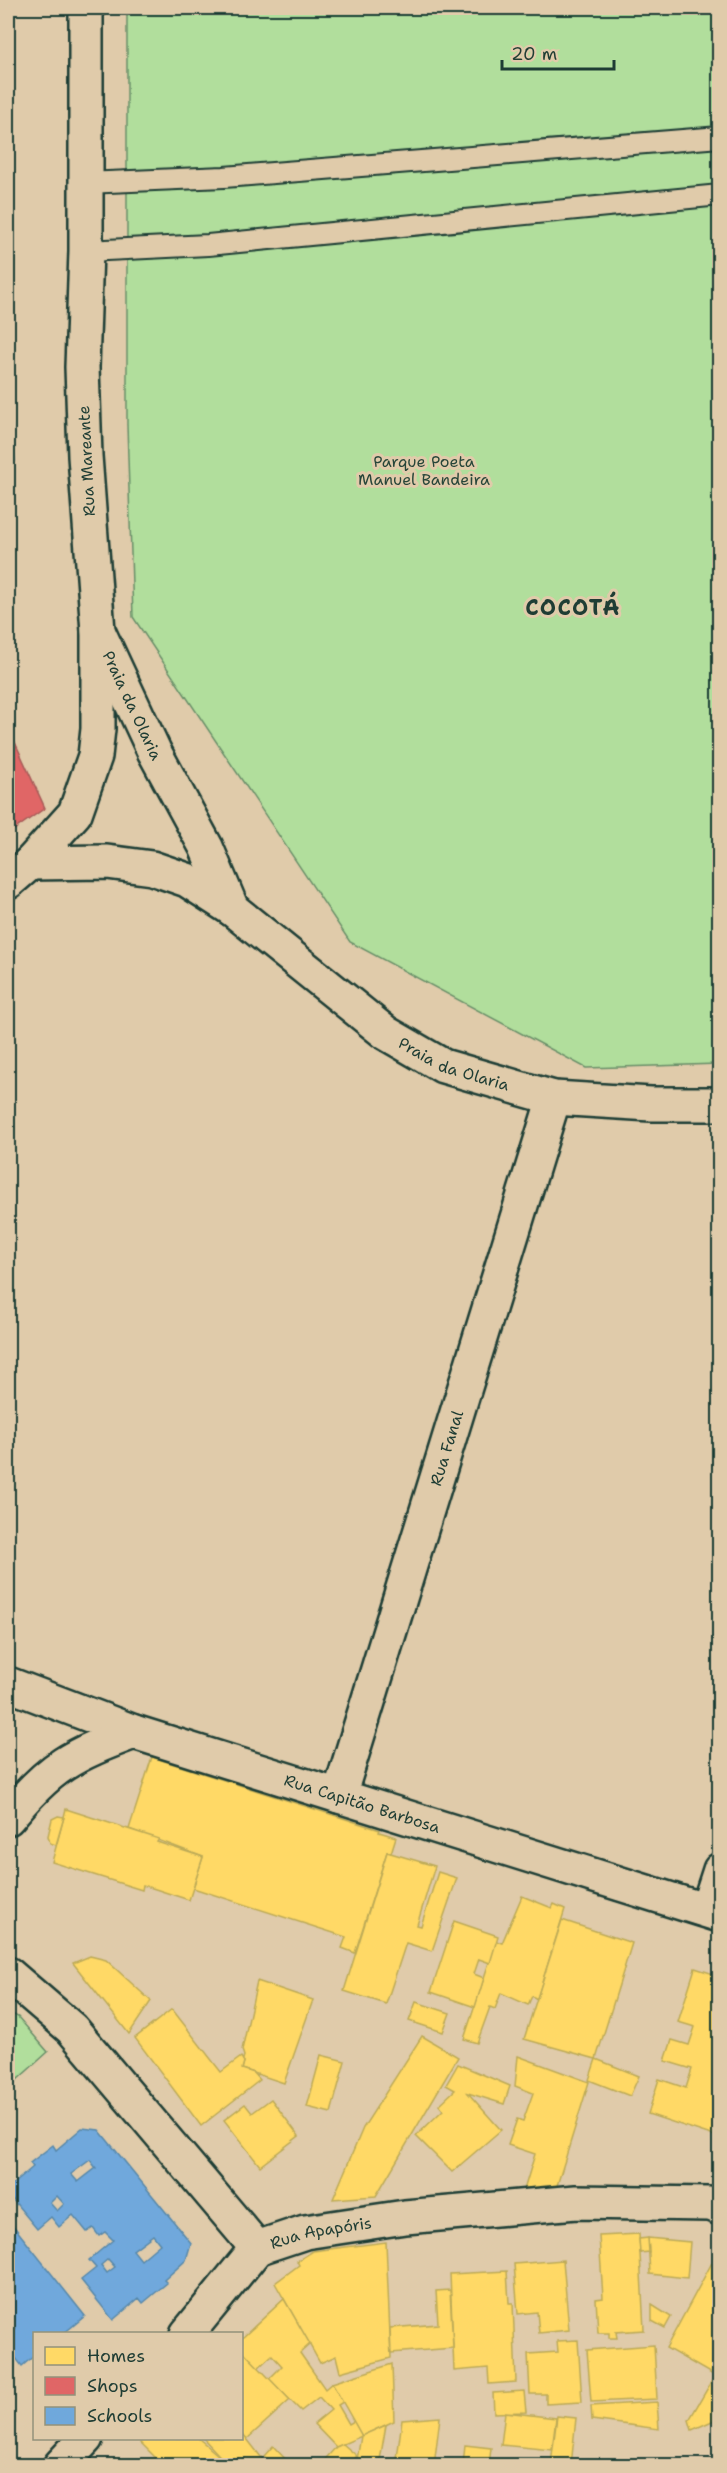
<svg xmlns="http://www.w3.org/2000/svg" width="727" height="2473" viewBox="0 0 727 2473" font-family="'Shantell Sans',sans-serif">
	<style>
		.green { fill: #b1de9c; stroke: #688e68; stroke-width: 1.5 }
		.homes { fill: #ffd966; stroke: #bcaa57; stroke-width: 1.5 }
		.shops { fill: #e06666; stroke: #a65a57; stroke-width: 1.5 }
		.schools { fill: #6fa8dc; stroke: #5788aa; stroke-width: 1.5; fill-rule: evenodd }
		.lines { fill: none; stroke-linecap: round; stroke-linejoin: round }
		.service-casing { stroke: #1f3d34; stroke-width: 24 }
		.minor-casing { stroke: #1f3d34; stroke-width: 38 }
		.tertiary-casing { stroke: #1f3d34; stroke-width: 38 }
		.secondary-casing { stroke: #1f3d34; stroke-width: 38 }
		.service { stroke: #e0cbaa; stroke-width: 20 }
		.minor { stroke: #e0cbaa; stroke-width: 33 }
		.tertiary { stroke: #e0cbaa; stroke-width: 33 }
		.secondary { stroke: #e0cbaa; stroke-width: 33 }
		.labels { text-anchor: middle; stroke-width: 6; stroke-linejoin: round; paint-order: stroke }
		.street-label { font-size: 16px; fill: #1f3d34; stroke: #e0cbaa }
		.park-label { font-size: 16px; fill: #264539; stroke: #e0cbaa }
		.district-label { font-size: 22px; font-weight: bold; letter-spacing: 1.5px; fill: #1f3d34; stroke: #e0cbaa }
	</style>
	<rect width="100%" height="100%" fill="#e0cbaa"/>
	<filter id="ink" filterUnits="userSpaceOnUse"><feTurbulence type="fractalNoise" baseFrequency=".0167" numOctaves="2"/><feDisplacementMap in="SourceGraphic" scale="12" xChannelSelector="R" yChannelSelector="G"/><feConvolveMatrix kernelMatrix="1 2 1 2 8 2 1 2 1" color-interpolation-filters="sRGB"/></filter>
	<g filter="url(#ink)">
		<g class="green">
			<polygon points="127,8 719,8 719,1064 586,1068 350,942 133,617 127,425"/>
			<polygon points="8,2012 18,2017 48,2052 8,2088"/>
		</g>
		<g class="homes">
			<polygon points="152,1757 380,1830 379,1832 396,1837 391,1853 387,1852 355,1953 342,1948 346,1937 193,1888 203,1857 129,1829"/>
			<polygon points="66,1809 159,1839 157,1842 203,1857 189,1900 143,1885 142,1890 52,1862"/>
			<polygon points="58,1816 64,1817 56,1845 50,1843 48,1836 52,1819"/>
			<polygon points="387,1852 435,1866 417,1925 421,1926 438,1872 457,1878 432,1951 406,1943 386,2004 344,1991"/>
			<polygon points="522,1896 552,1908 554,1904 565,1909 537,1999 532,1996 528,2005 501,1993 495,2009 490,2007 477,2043 464,2039 496,1941 502,1943"/>
			<polygon points="562,1920 632,1943 596,2059 524,2039"/>
			<polygon points="454,1921 498,1936 490,1963 479,1959 474,1974 484,1978 475,2007 431,1992"/>
			<polygon points="90,1956 106,1960 151,2001 129,2034 73,1963"/>
			<polygon points="695,1968 720,1976 720,2138 648,2114 659,2079 686,2088 692,2069 665,2061 672,2040 689,2045 695,2027 678,2022"/>
			<polygon points="257,1981 313,2000 284,2083 242,2069 244,2062 242,2062 244,2056 242,2050"/>
			<polygon points="416,2002 450,2013 443,2032 409,2021"/>
			<polygon points="172,2009 221,2072 241,2057 244,2062 242,2069 254,2073 260,2080 201,2126 135,2038"/>
			<polygon points="422,2036 458,2057 376,2196 333,2199 363,2128"/>
			<polygon points="321,2055 345,2061 331,2113 307,2107"/>
			<polygon points="518,2056 589,2082 556,2189 524,2190 535,2154 508,2145 517,2119 523,2121 533,2093 515,2086"/>
			<polygon points="596,2059 639,2076 630,2096 589,2080"/>
			<polygon points="458,2064 510,2086 504,2104 468,2093 501,2130 452,2172 416,2136 443,2110 439,2105 455,2090 446,2085"/>
			<polygon points="271,2099 299,2136 260,2166 224,2120 245,2104 252,2113"/>
			<polygon points="639,2234 644,2330 616,2332 617,2338 609,2338 609,2333 598,2333 596,2299 603,2298 599,2236"/>
			<polygon points="648,2238 690,2242 687,2278 650,2274"/>
			<polygon points="648,2238 649,2252 640,2253 639,2239"/>
			<polygon points="386,2242 391,2358 340,2372 336,2356 320,2363 275,2283 299,2265 297,2261 313,2251"/>
			<polygon points="714,2259 720,2262 720,2367 715,2376 666,2348"/>
			<polygon points="563,2260 569,2330 539,2333 537,2312 518,2314 514,2264"/>
			<polygon points="507,2271 509,2303 513,2303 516,2382 489,2384 488,2368 454,2371 450,2274"/>
			<polygon points="450,2290 453,2348 391,2353 390,2328 438,2324 436,2291"/>
			<polygon points="284,2299 310,2344 300,2353 325,2389 332,2383 343,2402 338,2405 349,2424 354,2421 362,2436 336,2447 314,2424 331,2410 319,2397 301,2411 269,2379 282,2366 272,2355 258,2368 242,2350 242,2338"/>
			<polygon points="652,2305 671,2317 665,2328 652,2321"/>
			<polygon points="578,2340 582,2402 546,2404 546,2394 530,2394 528,2354 558,2352 557,2341"/>
			<polygon points="654,2345 657,2399 591,2402 587,2350"/>
			<polygon points="242,2350 290,2400 247,2439 242,2433"/>
			<polygon points="392,2364 394,2421 362,2436 332,2383"/>
			<polygon points="720,2367 720,2408 715,2405 719,2418 692,2430 689,2420"/>
			<polygon points="524,2391 526,2412 494,2413 493,2393"/>
			<polygon points="657,2402 659,2429 592,2420 591,2406"/>
			<polygon points="505,2412 556,2418 552,2450 501,2445"/>
			<polygon points="557,2416 576,2418 571,2466 551,2464"/>
			<polygon points="440,2417 434,2466 396,2466 402,2420"/>
			<polygon points="386,2425 379,2466 356,2466 361,2436"/>
			<polygon points="242,2433 247,2439 268,2466 229,2466 203,2438 242,2438"/>
			<polygon points="145,2438 198,2438 226,2462 223,2466 164,2466 141,2443"/>
			<polygon points="343,2444 357,2456 348,2466 319,2466 336,2447"/>
			<polygon points="465,2445 491,2448 489,2466 463,2466"/>
			<polygon points="273,2446 292,2466 273,2466 264,2456"/>
		</g>
		<polygon class="shops" points="8,727 45,808 8,834"/>
		<g class="schools">
			<polygon points="8,421 11,421 15,461 8,462"/>
			<polygon points="8,543 14,600 8,601"/>
			<path d="M82,2128L99,2130L191,2243L186,2260L164,2280L167,2283L143,2303L139,2298L113,2320L81,2280L96,2268L89,2260L113,2240L105,2232L99,2236L93,2228L87,2232L73,2215L59,2227L51,2217L37,2229L8,2194V2188L33,2167L30,2163L53,2145L56,2150ZM90,2160L96,2168L78,2182L71,2174ZM57,2196L64,2204L57,2211L50,2203ZM153,2235L160,2244L141,2260L133,2250ZM108,2259L115,2267L107,2273L101,2265Z"/>
			<polygon points="8,2219 85,2316 63,2334 34,2334 34,2356 22,2366 8,2348 10,2343 8,2336 16,2329 12,2323 8,2326"/>
		</g>
		<g class="lines">
			<defs>
				<g id="service">
					<polyline points="85,183 224,177 720,137"/>
					<polyline points="86,251 208,245 720,195"/>
				</g>
				<g id="minor">
					<path id="s1" d="M339,1796L554,1098"/>
					<polyline points="707,1910 720,1870"/>
					<polyline points="8,1974 72,2029 257,2248"/>
					<path id="s2" d="M257,2248L305,2232L405,2217L576,2202L709,2204L720,2208"/>
					<polyline points="187,2334 257,2248"/>
					<polyline points="60,2466 86,2438"/>
				</g>
				<g id="tertiary">
					<path id="s3" d="M98,631L154,751L206,847L232,909"/>
					<path id="s4" d="M30,863L107,862L152,868L187,880L232,909L386,1033L443,1066L554,1098L651,1104H720"/>
				</g>
				<g id="secondary">
					<polyline points="8,882 30,863 75,813 95,756 98,729 98,631 85,456 82,367 86,251 86,8"/>
					<path id="s5" d="M8,1684L134,1732L720,1915"/>
					<path d="M8,1818C50,1766 72,1755 134,1732"/>
				</g>
			</defs>
			<use href="#service" class="service-casing"/>
			<use href="#minor" class="minor-casing"/>
			<use href="#tertiary" class="tertiary-casing"/>
			<use href="#secondary" class="secondary-casing"/>
			<use href="#service" class="service"/>
			<use href="#minor" class="minor"/>
			<use href="#tertiary" class="tertiary"/>
			<use href="#secondary" class="secondary"/>
		</g>
	</g>
	<g class="labels">
		<g class="street-label">
			<text transform="translate(86 461) rotate(-93)" y="6">Rua Mareante</text>
			<text dy="6" stroke="none"><textPath href="#s3" startOffset="82">Praia da Olaria</textPath></text>
			<text dy="6" stroke="none"><textPath href="#s4" startOffset="486">Praia da Olaria</textPath></text>
			<text dy="6" stroke="none"><textPath href="#s1" startOffset="364">Rua Fanal</textPath></text>
			<text dy="6" stroke="none"><textPath href="#s5" startOffset="374">Rua Capitão Barbosa</textPath></text>
			<text dy="6" stroke="none"><textPath href="#s2" startOffset="66">Rua Apapóris</textPath></text>
		</g>
		<g class="park-label">
			<text x="424" y="467">Parque Poeta<tspan x="424" dy="18">Manuel Bandeira</tspan></text>
		</g>
		<g class="district-label">
			<text x="573" y="615">COCOTÁ</text>
		</g>
	</g>
	<rect width="727" height="2473" fill="none" stroke="#e0cbaa" stroke-width="30"/>
	<rect x="15" y="15" width="697" height="2443" fill="none" stroke="#1f3d34" stroke-width="2" filter="url(#ink)"/>
	<rect x="33" y="2332" width="210" height="108" fill="#e0cbaa" stroke="#93927b" stroke-width="1.5"/>
	<rect x="45" y="2347" width="30" height="18" fill="#ffd966" stroke="#93927b" stroke-width="1.5"/>
	<text x="87" y="2362" font-size="18" fill="#1f3d34">Homes</text>
	<rect x="45" y="2377" width="30" height="18" fill="#e06666" stroke="#93927b" stroke-width="1.5"/>
	<text x="87" y="2392" font-size="18" fill="#1f3d34">Shops</text>
	<rect x="45" y="2407" width="30" height="18" fill="#6fa8dc" stroke="#93927b" stroke-width="1.5"/>
	<text x="87" y="2422" font-size="18" fill="#1f3d34">Schools</text>
	<path d="M502 60v9h112v-9" fill="none" stroke="#1f3d34" stroke-width="3"/>
	<text x="511" y="60" font-size="18" fill="#1f3d34" stroke="#e0cbaa" stroke-width="4.5" paint-order="stroke">20 m</text>
</svg>
